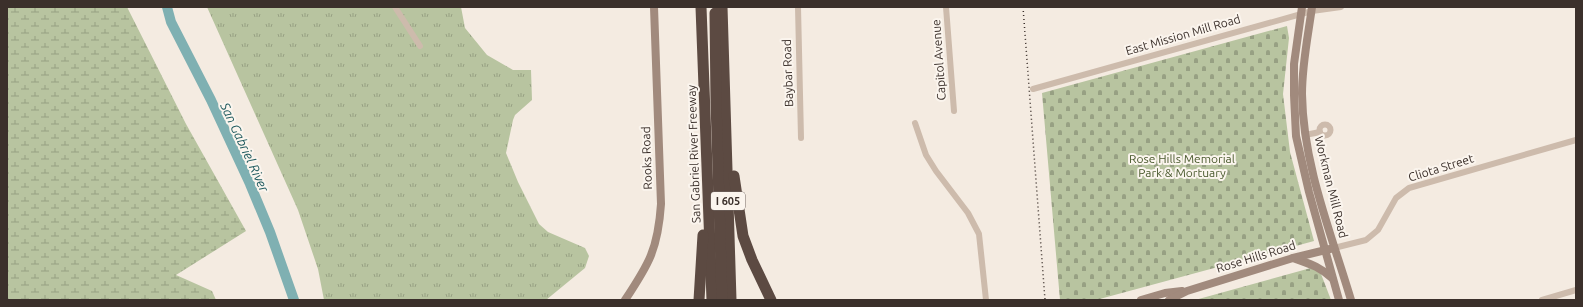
<svg xmlns="http://www.w3.org/2000/svg" width="1583" height="307" viewBox="0 0 1583 307" font-family="Ubuntu,sans-serif">
	<style>
		.grass { fill: url(#grass-tufts) }
		.wetland { fill: url(#wetland-marsh) }
		.cemetery { fill: url(#cemetery-stones) }
		.lines { fill: none; stroke-linecap: round; stroke-linejoin: round }
		.river { stroke: #7fb0b2; stroke-width: 10 }
		.street { stroke: #cdbbac; stroke-width: 6 }
		.secondary { stroke: #a18a7d; stroke-width: 8 }
		.highway { stroke: #5c4a42; stroke-width: 11 }
		.rail { stroke: #3b302b; stroke-width: 1.5; stroke-dasharray: 1 3; stroke-linecap: butt }
		.labels { text-anchor: middle; stroke-width: 4; stroke-linejoin: round; paint-order: stroke }
		.shield { fill: #fbf5ee; stroke: #756b66; stroke-width: 1 }
		.shield-label { font-size: 11px; font-weight: bold; fill: #3b302b }
		.street-label { font-size: 12px; fill: #3b302b; stroke: #fbf5ee }
		.park-label { font-size: 12px; fill: #4a5a2e; stroke: #fbf5ee }
		.water-label { font-size: 13px; font-style: italic; fill: #1f5a5e; stroke: #fbf5ee }
	</style>
	<defs>
		<pattern id="grass-tufts" width="24" height="20" patternUnits="userSpaceOnUse"><rect width="24" height="20" fill="#b8c4a0"/><path d="M3 7l-1-3M5 7V3M7 7l1-3M15 17l-1-3M17 17v-4M19 17l1-3" fill="none" stroke="#97a083"/></pattern>
		<pattern id="wetland-marsh" width="20" height="14" patternUnits="userSpaceOnUse"><rect width="20" height="14" fill="#b8c4a0"/><path d="M1 5h8M5 5V1M11 12h8M15 12V8" fill="none" stroke="#97a083"/></pattern>
		<pattern id="cemetery-stones" width="16" height="16" patternUnits="userSpaceOnUse"><rect width="16" height="16" fill="#b8c4a0"/><path d="M2 7V4a2 2 0 0 1 4 0v3zM10 15v-3a2 2 0 0 1 4 0v3z" fill="#97a083"/></pattern>
	</defs>
	<rect width="100%" height="100%" fill="#f4ebe1"/>
	<polygon class="grass" points="207,7 461,7 465,28 487,55 513,70 531,70 532,100 515,115 513,120 506,153 518,182 539,224 548,232 585,248 589,256 585,268 546,300 324,300 318,269 298,210"/>
	<polygon class="wetland" points="7,7 127,7 186,124 246,231 176,275 212,291 216,300 7,300"/>
	<g class="cemetery">
		<polygon points="1287,26 1289,38 1283,94 1290,152 1314,241 1096,300 1060,300 1042,93"/>
		<polygon points="1318,266 1331,300 1195,300"/>
	</g>
	<g class="lines">
		<polyline class="river" points="167,7 171,22 211,100 250,184 270,232 294,300"/>
		<g class="street">
			<polyline points="395,7 420,46"/>
			<polyline points="798,7 801,138"/>
			<polyline points="946,7 954,111"/>
			<polyline points="1033,89 1312,11 1341,7"/>
			<polyline points="915,123 926,155 936,171 968,213 979,234 986,300"/>
			<circle cx="1325" cy="130" r="5.5"/>
			<polyline points="1305,135 1320,132"/>
			<polyline points="1334,248 1366,240 1378,230 1396,198 1409,188 1576,140"/>
			<polyline points="1542,300 1576,290"/>
		</g>
		<g class="secondary">
			<polyline points="1302,7 1294,64 1294,95 1296,136 1309,192 1339,300"/>
			<path d="M1312,7C1308,36 1302,64 1302,94C1303,165 1331,233 1351,300"/>
			<path d="M1293,258C1310,264 1319,266 1332,278"/>
			<path d="M625,300C649,264 658,249 661,204L654,7"/>
			<polyline points="1141,300 1165,293 1182,291"/>
			<polyline points="1169,300 1187,291 1293,258 1330,249"/>
		</g>
		<g class="highway">
			<polyline points="701,7 712,300"/>
			<polyline points="722,7 731,300"/>
			<polyline points="715,13 716,102 722,300"/>
			<polyline points="734,176 743,236 752,260 771,300"/>
			<polyline points="699,300 703,235"/>
		</g>
		<polyline class="rail" points="1023,7 1045,300"/>
	</g>
	<g class="labels">
		<rect class="shield" x="711" y="192" width="34" height="18" rx="3"/>
		<g class="shield-label">
			<text x="728" y="205">I 605</text>
		</g>
		<g class="street-label">
			<text transform="translate(1183 35) rotate(-16)" y="4">East Mission Mill Road</text>
			<text transform="translate(939 60) rotate(-94)" y="4">Capitol Avenue</text>
			<text transform="translate(788 73) rotate(-92)" y="4">Baybar Road</text>
			<text transform="translate(694 154) rotate(-92)" y="4">San Gabriel River Freeway</text>
			<text transform="translate(647 158) rotate(-92)" y="4">Rooks Road</text>
			<text transform="translate(1441 168) rotate(-17)" y="4">Cliota Street</text>
			<text transform="translate(1331 187) rotate(76)" y="4">Workman Mill Road</text>
			<text transform="translate(1256 257) rotate(-17)" y="4">Rose Hills Road</text>
		</g>
		<g class="park-label">
			<text x="1182" y="163">Rose Hills Memorial<tspan x="1182" dy="14">Park &amp; Mortuary</tspan></text>
		</g>
		<g class="water-label">
			<text transform="translate(245 147) rotate(65)" y="5">San Gabriel River</text>
		</g>
	</g>
	<rect width="1583" height="307" fill="none" stroke="#3b302b" stroke-width="16"/>
</svg>
